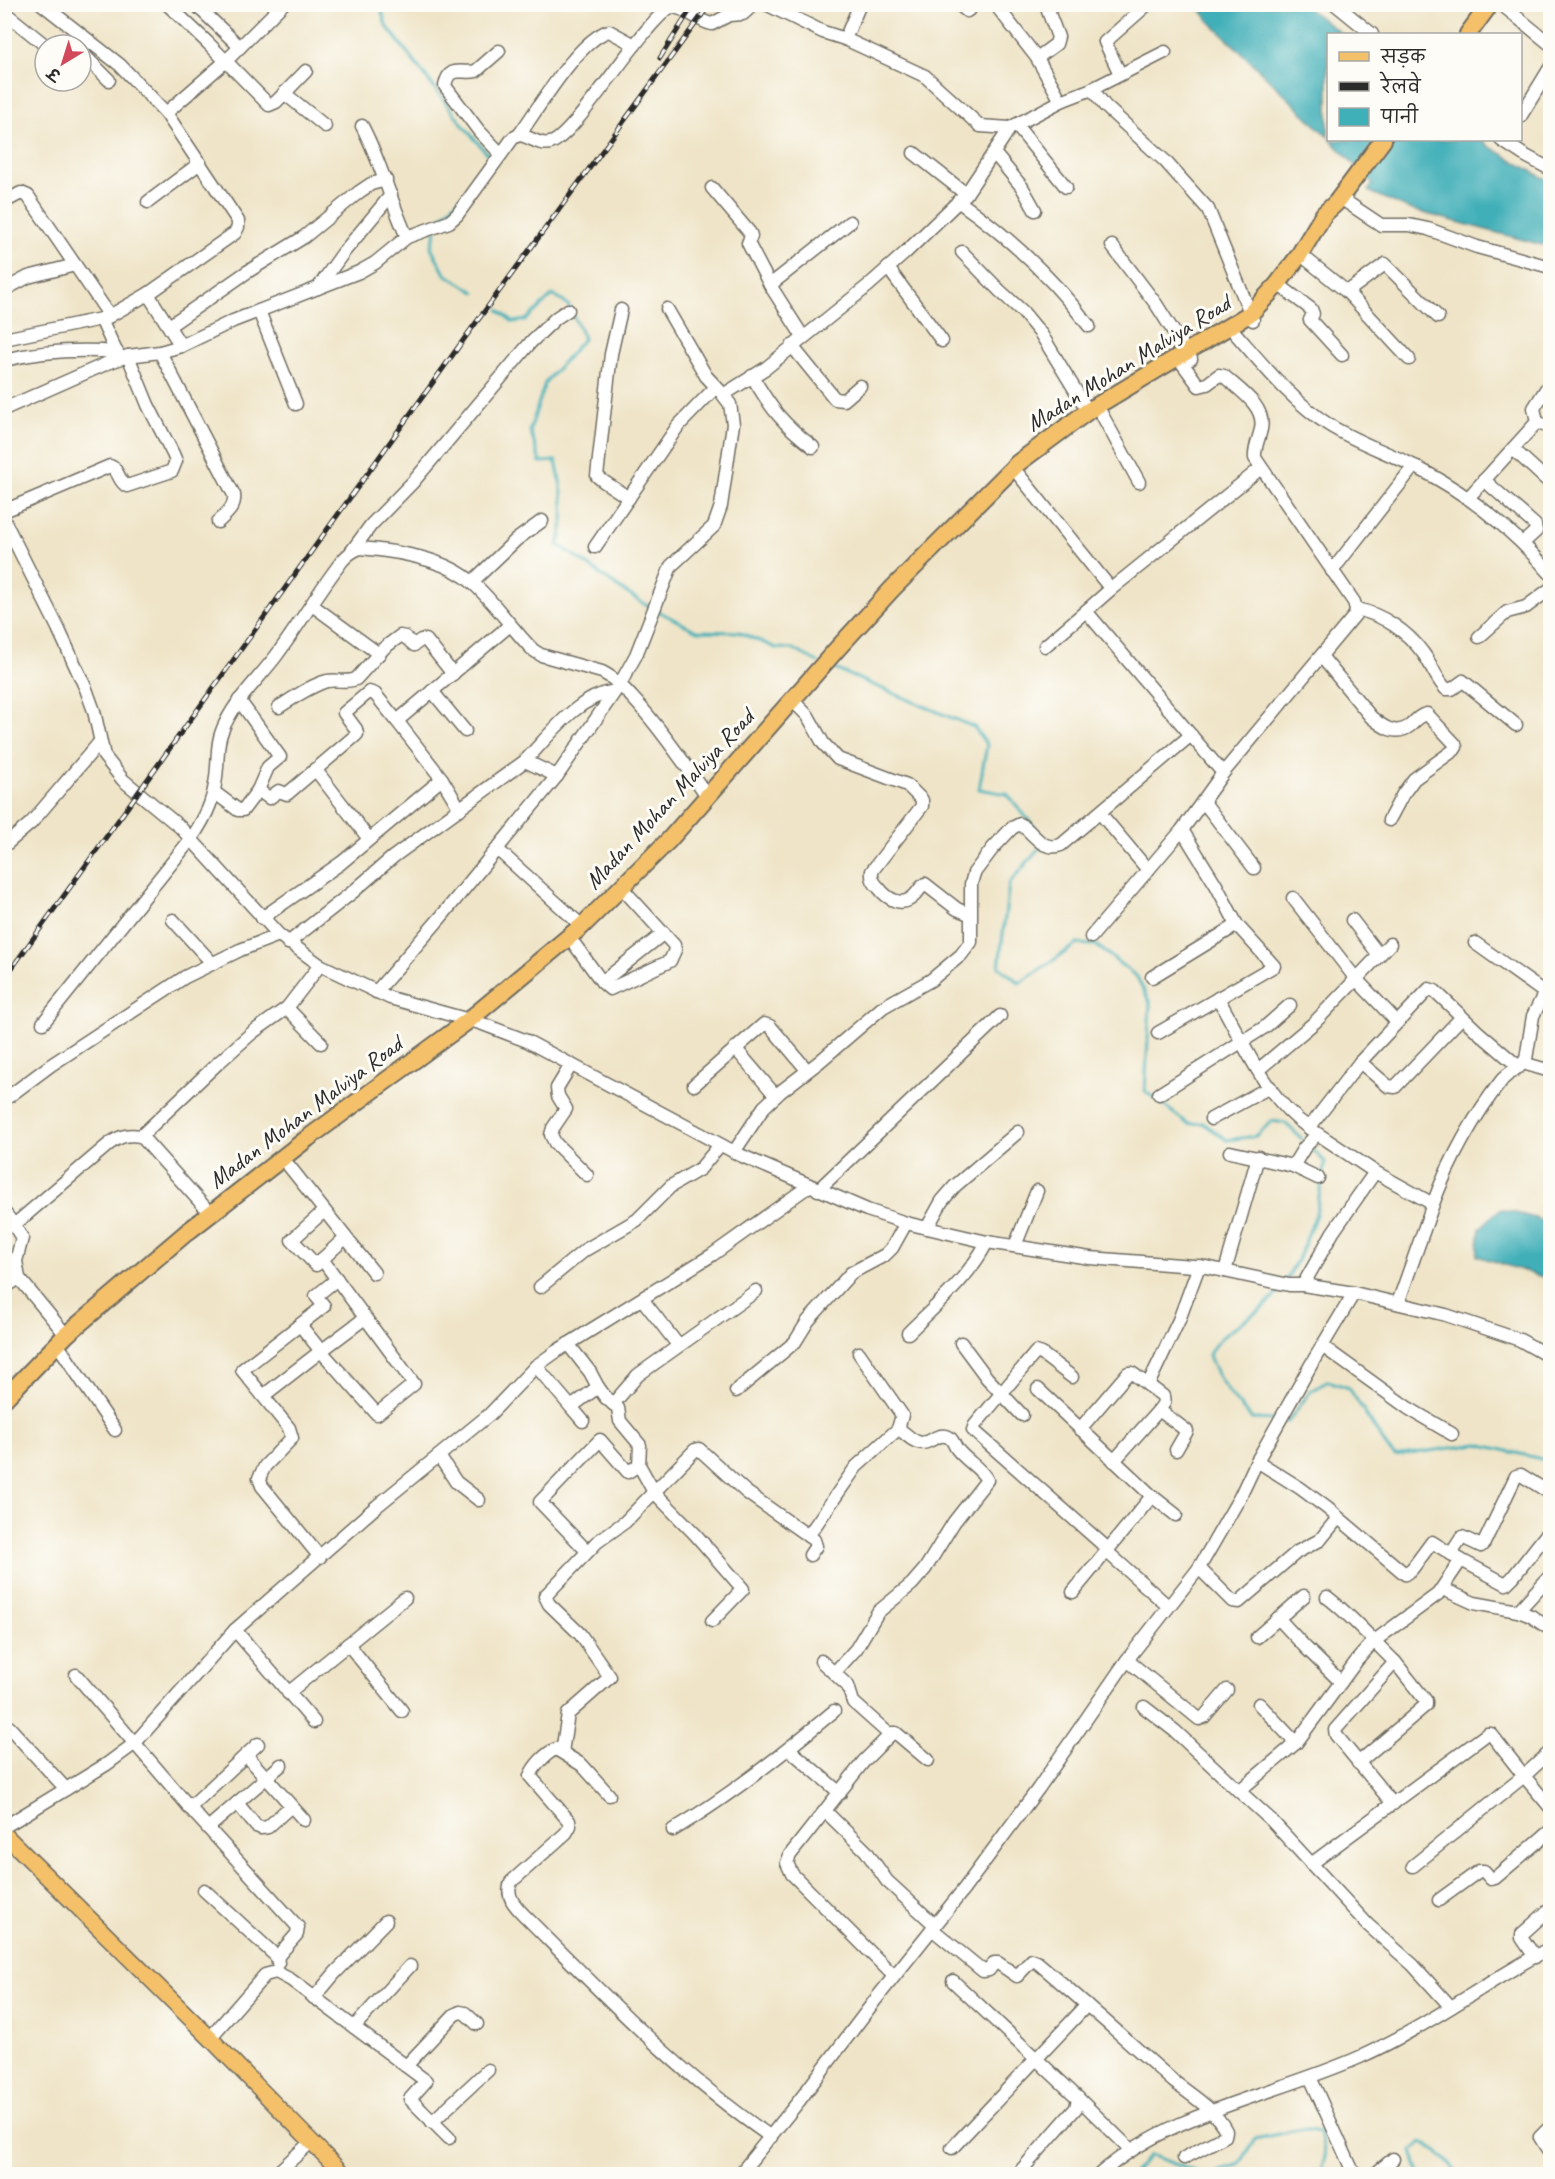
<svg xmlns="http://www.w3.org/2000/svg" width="1555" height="2179" viewBox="0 0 1555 2179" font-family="Caveat,'Playpen Sans Deva',sans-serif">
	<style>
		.water { fill: #3fafb8; stroke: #356d72; stroke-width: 1.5 }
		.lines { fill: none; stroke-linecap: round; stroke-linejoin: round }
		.stream { stroke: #3fafb8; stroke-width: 3 }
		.minor-casing { stroke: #706c62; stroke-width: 15 }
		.major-casing { stroke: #706c62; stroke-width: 18 }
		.highway-casing { stroke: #706c62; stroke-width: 20 }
		.minor { stroke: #fff; stroke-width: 12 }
		.major { stroke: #f4c16b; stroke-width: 15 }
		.highway { stroke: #f4c16b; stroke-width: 16 }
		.rail-casing { stroke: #2b2b2b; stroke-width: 5 }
		.rail { stroke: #fdfcf7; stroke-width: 3; stroke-dasharray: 9; stroke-linecap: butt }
		.labels { text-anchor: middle; stroke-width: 6; stroke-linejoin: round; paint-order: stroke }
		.street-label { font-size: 24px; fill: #2b2b2b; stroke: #fdfcf7 }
	</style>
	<rect width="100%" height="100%" fill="#fdfcf7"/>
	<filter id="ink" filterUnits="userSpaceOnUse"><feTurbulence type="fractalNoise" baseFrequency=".0167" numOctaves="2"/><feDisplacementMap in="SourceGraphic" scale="12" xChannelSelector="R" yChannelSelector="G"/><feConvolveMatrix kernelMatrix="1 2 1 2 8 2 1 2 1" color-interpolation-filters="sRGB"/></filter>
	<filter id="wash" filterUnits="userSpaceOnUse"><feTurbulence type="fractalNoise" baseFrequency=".008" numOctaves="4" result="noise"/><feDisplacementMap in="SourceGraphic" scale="24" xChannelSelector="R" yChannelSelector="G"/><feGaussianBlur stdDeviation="1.35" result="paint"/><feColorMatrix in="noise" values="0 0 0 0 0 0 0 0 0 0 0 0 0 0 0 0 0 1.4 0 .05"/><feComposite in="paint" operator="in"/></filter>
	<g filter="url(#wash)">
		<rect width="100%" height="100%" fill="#efe4c7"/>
		<g class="water">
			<polygon points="1197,5 1303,5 1342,34 1328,34 1328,137 1208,20"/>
			<polygon points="1331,140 1482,140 1490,147 1542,177 1550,180 1550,247 1409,209 1368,191 1373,184"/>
			<polygon points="1500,1209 1535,1218 1550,1225 1550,1276 1549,1279 1477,1256 1480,1228"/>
		</g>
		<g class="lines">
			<g class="stream">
				<polyline points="389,4 382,12 386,25 463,125 490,157 468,190 441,217 439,222"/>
				<polyline points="436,231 431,247 445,274 475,292"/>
				<path d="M499,310L513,322L526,320L553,295L568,305L584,338L545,383L530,430L540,462L556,461C562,489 568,516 558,545C590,564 617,590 650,607"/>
				<polyline points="656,610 697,631 738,632 776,648 793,649 818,662"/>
				<polyline points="830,667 974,727 987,745 979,789 1007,794 1041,835"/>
				<polyline points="1041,846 1009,884 999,967 1020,983 1077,944 1096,945 1137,977 1150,1003 1145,1091 1188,1124 1203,1123 1227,1140 1256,1136 1272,1121 1285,1123 1302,1139"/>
				<polyline points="1286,1280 1300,1255 1316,1214 1325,1162 1311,1148"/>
				<path d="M1275,1420L1252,1419C1234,1400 1217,1380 1209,1355C1212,1349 1216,1343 1220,1339C1239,1321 1269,1309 1282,1286"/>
				<polyline points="1285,1422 1288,1422 1310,1392 1328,1381 1349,1388 1388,1449 1395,1456 1478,1444 1550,1461"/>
				<polyline points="1132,2174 1150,2155 1202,2174"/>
				<polyline points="1213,2174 1240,2164 1255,2139 1302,2129 1320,2132 1325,2156 1320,2174"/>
				<polyline points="1419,2174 1412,2151 1422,2142 1438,2151 1458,2174"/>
			</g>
		</g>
	</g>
	<g filter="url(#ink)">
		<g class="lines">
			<defs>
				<g id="minor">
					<polyline points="42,4 120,65 166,113 238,221 238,227 235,233 148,294 181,346"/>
					<polyline points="167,4 208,43 269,105 276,102 306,71"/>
					<polyline points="195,4 240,47"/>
					<polyline points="766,4 823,32 845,39 925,76 980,126 1010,128"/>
					<polyline points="958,4 967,11 975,4"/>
					<polyline points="995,4 1037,58 1061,101"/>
					<polyline points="1335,4 1372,34"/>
					<polyline points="1501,4 1550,44"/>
					<polyline points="4,12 45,45"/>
					<polyline points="845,39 860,4"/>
					<path d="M499,51L476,71C464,75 449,63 445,86L479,131L501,154"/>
					<polyline points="81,52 109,80"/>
					<polyline points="1037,58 1056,44 1058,37 1048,11 1053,4"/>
					<polyline points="1120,74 1105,42 1148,4"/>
					<polyline points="1092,89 1105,106 1165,161 1208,209 1253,320"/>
					<polyline points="284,93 325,126"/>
					<polyline points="166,113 226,61 283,4"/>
					<polyline points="1520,117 1550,68"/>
					<polyline points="1016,125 1066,187"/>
					<path d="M362,126C381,162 390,200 407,237"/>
					<path d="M519,135C538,109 579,39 609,31L635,45"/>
					<polyline points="1501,140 1524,155 1550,169"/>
					<polyline points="914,153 966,194"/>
					<polyline points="994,153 1022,187 1035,210"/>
					<polyline points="712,188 750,233 751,236 748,243 770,285 803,337"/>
					<polyline points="1339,197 1381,225 1409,225 1428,229 1477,247 1550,267"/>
					<path d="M958,201C1008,236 1052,277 1089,326"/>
					<polyline points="4,202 21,193 28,196 110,316"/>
					<polyline points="148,202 200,163"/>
					<polyline points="1112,246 1156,304 1191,359"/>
					<polyline points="962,252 1000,291 1022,311 1041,334 1088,411"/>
					<polyline points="1305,258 1347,292 1409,359"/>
					<polyline points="888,268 942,341"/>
					<polyline points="770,285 850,222"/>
					<polyline points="318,288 343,253 391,195"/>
					<polyline points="1283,288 1311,309 1313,314 1310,320 1342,355"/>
					<polyline points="4,290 28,277 75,265"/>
					<polyline points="1347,292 1385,264 1438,317"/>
					<polyline points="667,309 706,376 721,392"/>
					<polyline points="621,310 611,354 597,476 603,481 629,498"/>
					<polyline points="259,311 296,404"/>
					<polyline points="101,319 119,358"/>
					<polyline points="169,326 247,272 304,237 359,192 371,184 386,180"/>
					<path d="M1235,333C1264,366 1292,401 1329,425C1356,442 1387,452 1416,467C1467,493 1513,530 1550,573"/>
					<polyline points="4,339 106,318 148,294"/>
					<polyline points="792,346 835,399 844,400 860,386"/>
					<path d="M160,352L234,495C236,507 225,515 218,522"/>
					<path d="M4,360C41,351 79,349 117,352"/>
					<path d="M752,376C772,410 782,423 813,447"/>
					<path d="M4,409L110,362L128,356L160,352L181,346L233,321L359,272L375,263L407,237L449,222L457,215L513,138L519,135C530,136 539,146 550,143C573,139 639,28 670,7C687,7 696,21 712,24L729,15L743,14L754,4"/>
					<polyline points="1101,413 1139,482"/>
					<polyline points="1537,422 1534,408 1550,383"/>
					<polyline points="1513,449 1550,483"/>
					<polyline points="1019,475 1111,589 1086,611 1223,773"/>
					<polyline points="1484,480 1535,525 1536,531 1523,543"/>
					<polyline points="1468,498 1537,422 1550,428"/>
					<path d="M4,511L110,466C119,469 118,482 127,486L172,471L176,461L173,454L148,405L128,356"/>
					<polyline points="4,520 58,628 86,689 94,711 104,756 123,780 180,827 279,935 320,965 390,998 480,1023 527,1041 740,1155 867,1210 906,1223 987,1242 1090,1258 1206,1267 1289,1285 1303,1285 1354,1293 1446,1315 1520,1340 1550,1357"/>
					<polyline points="595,547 678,426 716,387"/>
					<polyline points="351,552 371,525 413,482 531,342 556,318 568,310"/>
					<polyline points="1332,571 1414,466"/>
					<polyline points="472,582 516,540 542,521"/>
					<polyline points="1111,589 1261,468"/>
					<polyline points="312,605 379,654"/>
					<path d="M1356,609C1382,614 1408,632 1423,653C1432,665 1436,679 1446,689H1452L1463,681L1516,725"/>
					<polyline points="1479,637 1507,612 1526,607 1550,589"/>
					<polyline points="1045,646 1086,611"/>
					<path d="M1321,656L1371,717C1383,727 1396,737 1411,725C1416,720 1420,715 1427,714L1455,744L1456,747L1454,750L1414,779L1403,794L1389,820"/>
					<polyline points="432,691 465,731"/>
					<path d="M796,704L808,716L823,743L838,759L907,785L922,800V806L872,871C871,879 874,883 879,888C888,900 903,908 915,895C919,891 920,887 925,884L957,909L969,914"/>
					<path d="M279,707C294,698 309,686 327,681C337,679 347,683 356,679L384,648L400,636L405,637L414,645L421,640H426L453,674"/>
					<path d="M525,761C551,734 576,697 615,691"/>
					<polyline points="315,769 369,839"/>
					<polyline points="258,790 269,798 279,791 287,794 355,736 357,734 356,729 344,713 369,692 375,694 397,721"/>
					<polyline points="214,792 238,810 243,810 258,790 268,767 280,757 239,700"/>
					<polyline points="1203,801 1254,868"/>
					<polyline points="460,809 442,779 397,721 510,625"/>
					<polyline points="1100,813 1148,870"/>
					<polyline points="4,846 31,823 99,743"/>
					<polyline points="498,850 582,926"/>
					<polyline points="1293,898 1356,979 1397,1022"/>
					<polyline points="262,918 341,863 442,779"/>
					<polyline points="173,920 212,963"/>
					<polyline points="1352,920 1379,955"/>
					<path d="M1091,937L1182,830L1223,773L1355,615L1356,609L1354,602L1255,458C1254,448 1259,439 1261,429C1266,406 1239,390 1224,376L1219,375L1207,384L1199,386L1182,363"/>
					<polyline points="288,943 354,891 393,857 525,761 557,776"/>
					<polyline points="1475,943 1545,993"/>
					<polyline points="575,945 602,982 610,989 670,961 675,950 674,945 622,888"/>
					<polyline points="1152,977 1237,925"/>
					<polyline points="602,982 664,933"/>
					<polyline points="376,992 441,917 557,776 620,684 636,655 671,566 714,526 721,506 733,424 730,404 723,395 766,368 869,285 905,253 966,194 1010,128 1061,101 1092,89 1165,52"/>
					<path d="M1218,998C1244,1043 1265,1098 1309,1128"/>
					<polyline points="287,1008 321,1043"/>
					<path d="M43,1023L191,839C208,814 215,798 217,767C218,755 217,743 222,731C233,702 257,681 276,656C299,625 318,592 342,561C347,555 352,551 360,548C396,551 446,558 474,584C496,604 512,629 533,650L541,655L602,672C618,680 628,693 640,706C665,735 686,765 707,796"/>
					<polyline points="1158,1033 1274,966 1237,925 1216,885 1182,830"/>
					<polyline points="735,1048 776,1096"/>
					<polyline points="1360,1062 1388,1086 1395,1087 1462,1017"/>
					<polyline points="1523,1063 1550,1071"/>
					<polyline points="571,1065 557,1088 558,1096 566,1109 553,1128 551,1135 555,1143 587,1175"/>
					<polyline points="1258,1070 1315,1022 1390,944"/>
					<polyline points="694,1085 764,1024 770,1026 807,1070"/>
					<polyline points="1159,1094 1265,1027 1290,1005"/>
					<polyline points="4,1100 51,1065 185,977 240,950 279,935"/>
					<polyline points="1211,1119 1270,1087"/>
					<path d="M734,1152L764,1107L780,1092L819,1062L883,1007L931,980L961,955L971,942V884L974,873L993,848L1012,828L1020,824C1034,832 1041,852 1061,845L1191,735"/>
					<polyline points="1230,1152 1293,1166 1318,1178"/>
					<polyline points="289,1166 374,1273"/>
					<polyline points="1293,1166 1304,1148 1317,1134"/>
					<polyline points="1375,1172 1309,1128 1360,1062 1429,989 1435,991 1478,1032 1519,1067"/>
					<polyline points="818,1190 1000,1016"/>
					<polyline points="324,1211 292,1240 316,1265 345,1238"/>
					<path d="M4,1212L14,1225L109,1144C120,1136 127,1134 141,1136"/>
					<polyline points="210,1213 141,1136 217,1064 253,1032 287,1008 320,965"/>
					<polyline points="14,1225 22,1238 16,1261 19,1278 66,1335"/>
					<polyline points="927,1228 942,1201 955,1186 1018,1132"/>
					<polyline points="1015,1246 1037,1191"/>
					<polyline points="1225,1271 1258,1157"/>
					<path d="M1303,1285L1333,1232L1375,1172L1433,1204C1448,1163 1475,1114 1502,1080C1509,1072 1520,1068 1526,1059L1533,1016L1550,982"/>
					<polyline points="540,1287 585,1250 637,1220 671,1186 700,1169 720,1145"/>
					<polyline points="4,1288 19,1278"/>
					<polyline points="642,1299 678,1345"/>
					<polyline points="1398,1303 1433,1204"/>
					<polyline points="300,1325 321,1351 365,1318"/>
					<path d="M908,1333C937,1304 968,1279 987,1242"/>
					<polyline points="961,1343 987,1378 1022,1415"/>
					<polyline points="568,1344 590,1372 598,1387"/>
					<polyline points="1322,1346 1408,1408 1452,1434"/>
					<polyline points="62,1351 115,1430"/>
					<polyline points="859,1353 902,1415 898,1429"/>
					<polyline points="536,1366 571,1407 598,1387 606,1398 618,1408 620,1421 640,1445 639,1465 654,1492 695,1450 699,1449 746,1492 814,1540 816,1546 810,1555"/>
					<polyline points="1072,1377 1042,1354 1036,1352 975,1425 973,1430 1108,1549"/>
					<polyline points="1148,1385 1179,1320 1199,1266"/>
					<polyline points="1038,1389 1152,1496 1176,1515"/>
					<polyline points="736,1391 795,1342 808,1321 851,1273 885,1255 892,1248 906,1223"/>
					<polyline points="263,1396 321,1351 377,1414 414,1384 322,1259"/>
					<polyline points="613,1404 638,1375 756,1291"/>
					<polyline points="571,1407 583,1421"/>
					<polyline points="1159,1410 1187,1431 1176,1450"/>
					<polyline points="1080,1429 1128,1373 1132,1373 1163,1396 1164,1403 1159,1410 1114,1461"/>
					<polyline points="439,1456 456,1482 479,1500"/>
					<polyline points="1257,1461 1300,1488 1327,1508 1405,1574 1412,1569 1432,1542 1461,1560 1506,1584 1513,1577 1550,1530"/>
					<path d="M808,1536L856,1467L898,1429C905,1432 910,1440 918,1442C928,1446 935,1434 945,1436C953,1437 953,1444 957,1449C966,1461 981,1468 987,1480L954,1522L925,1569L912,1584L878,1612L856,1649L834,1673"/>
					<polyline points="587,1551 540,1502 600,1440 628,1472 639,1465"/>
					<polyline points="1106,1551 1168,1606"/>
					<polyline points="1451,1554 1462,1537 1481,1546 1484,1543 1516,1476 1521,1475 1550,1493"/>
					<polyline points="320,1557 262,1486 259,1478 265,1466 292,1438 289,1428 242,1370 324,1306 316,1296 337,1279"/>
					<polyline points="1199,1568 1232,1601 1239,1602 1297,1552 1320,1540 1338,1518"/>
					<polyline points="1443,1589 1474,1603 1518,1611 1531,1616 1550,1629"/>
					<polyline points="1073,1592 1152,1496"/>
					<path d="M1327,1597C1352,1616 1372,1640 1395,1662L1335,1730L1336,1735L1393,1804"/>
					<polyline points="1518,1611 1550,1576"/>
					<polyline points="1278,1618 1306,1648 1341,1682"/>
					<polyline points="235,1630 314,1722"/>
					<polyline points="1257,1637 1304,1596"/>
					<polyline points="348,1644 402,1711"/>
					<polyline points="1127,1660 1199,1719 1204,1717 1227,1690"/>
					<polyline points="821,1661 848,1686 853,1702 890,1735"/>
					<polyline points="76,1675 198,1817 298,1927 297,1934 277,1957"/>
					<polyline points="288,1693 405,1598"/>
					<polyline points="1259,1704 1296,1743"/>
					<polyline points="1144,1707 1175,1731 1239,1791"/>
					<polyline points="9,1727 66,1789"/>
					<polyline points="789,1749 840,1793"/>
					<polyline points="562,1752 568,1714 610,1677 580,1634 549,1604 545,1596 597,1542 625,1522 654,1492 695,1534 743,1589 712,1621"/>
					<polyline points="1550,1752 1524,1776 1550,1807"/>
					<polyline points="246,1755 304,1820"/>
					<polyline points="1358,1763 1426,1705 1426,1701 1395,1662"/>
					<path d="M609,1795L582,1765L556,1749C546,1753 534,1766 530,1776L569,1821L570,1826L566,1833L511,1882C505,1897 516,1907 526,1917C604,1995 679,2074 771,2137"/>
					<polyline points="237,1803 256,1826 261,1828 268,1827 291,1806"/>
					<polyline points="189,1808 258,1744"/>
					<polyline points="826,1812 866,1851 887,1881 935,1925"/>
					<polyline points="4,1827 107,1764 134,1744 235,1630 377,1506 490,1414 536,1366 557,1351 712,1255 809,1186"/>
					<polyline points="208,1828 281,1765"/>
					<path d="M673,1830C731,1795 782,1755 834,1711"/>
					<polyline points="1311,1864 1487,1734 1491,1734 1524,1776 1413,1866"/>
					<polyline points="204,1890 277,1957 278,1963"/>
					<polyline points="1439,1900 1479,1871 1484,1871 1491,1879 1495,1878 1550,1831"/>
					<path d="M932,1929L983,1971L989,1970L994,1963H998L1017,1976L1032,1960L1037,1962C1083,2001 1128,2041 1173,2081C1192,2096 1215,2109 1226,2131L1225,2136L1184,2158"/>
					<polyline points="1535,1957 1522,1938 1522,1934 1550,1909"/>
					<polyline points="894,1976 792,1874 787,1863 790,1855 864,1761 892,1733 896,1733 928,1760"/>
					<polyline points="953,1981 1078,2098 1076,2108 1018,2174"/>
					<polyline points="314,1998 335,1973 386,1921"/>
					<polyline points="1451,2007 1413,1965 1368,1925 1271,1820 1239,1791 1296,1743 1358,1659 1373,1642 1438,1594 1461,1560"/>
					<polyline points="354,2027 410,1966"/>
					<polyline points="210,2038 265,1975 276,1972 291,1980 426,2081 410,2099 449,2138"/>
					<polyline points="406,2066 454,2015 460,2012 465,2013 477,2024"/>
					<polyline points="1310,2077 1354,2174"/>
					<polyline points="1078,2098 1131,2150"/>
					<polyline points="432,2122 488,2070"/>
					<polyline points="1550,2127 1540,2137 1550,2153"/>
					<polyline points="952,2148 1087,2005"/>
					<polyline points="276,2174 312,2141"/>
					<polyline points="740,2174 799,2101 876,1999 964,1889 1038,1789 1127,1660 1199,1568 1240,1497 1257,1461 1312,1363 1354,1293"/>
					<path d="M1100,2174C1173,2110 1273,2096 1360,2057C1427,2027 1486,1982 1550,1948"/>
					<polyline points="1375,2174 1393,2159"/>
				</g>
				<polyline id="major" points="4,1834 210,2038 343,2174"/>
				<g id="highway">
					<polyline points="1468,34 1490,4"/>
					<polyline points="4,1399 66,1335 186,1233 308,1138 469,1020 582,926 669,840 837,649 892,589 1018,463 1088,411 1251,313 1277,285 1298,257 1324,214 1336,203 1383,140"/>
				</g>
			</defs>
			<use href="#minor" class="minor-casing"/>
			<use href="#major" class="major-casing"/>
			<use href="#highway" class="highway-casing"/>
			<use href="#minor" class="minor"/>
			<use href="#major" class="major"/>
			<use href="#highway" class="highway"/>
			<defs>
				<g id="rail">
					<polyline points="660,58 694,4"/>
					<polyline points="4,979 467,335 710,4"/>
				</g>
			</defs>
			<use href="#rail" class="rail-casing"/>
			<use href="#rail" class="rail"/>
		</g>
	</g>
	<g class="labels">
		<g class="street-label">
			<text transform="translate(1128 363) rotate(-32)" y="8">Madan Mohan Malviya Road</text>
			<text transform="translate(669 799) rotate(-47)" y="8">Madan Mohan Malviya Road</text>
			<text transform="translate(305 1112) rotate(-37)" y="8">Madan Mohan Malviya Road</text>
		</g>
	</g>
	<rect width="1555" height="2179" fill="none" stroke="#fdfcf7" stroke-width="24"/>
	<rect x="1327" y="33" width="195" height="108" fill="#fdfcf7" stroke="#a9a8a5" stroke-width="1.5"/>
	<rect x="1339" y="52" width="30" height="9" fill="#f4c16b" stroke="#a9a8a5" stroke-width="1.5"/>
	<text x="1381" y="63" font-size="18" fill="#2b2b2b">सड़क</text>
	<rect x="1339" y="82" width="30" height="9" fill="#2b2b2b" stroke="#a9a8a5" stroke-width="1.5"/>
	<text x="1381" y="93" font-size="18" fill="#2b2b2b">रेलवे</text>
	<rect x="1339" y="108" width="30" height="18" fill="#3fafb8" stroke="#a9a8a5" stroke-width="1.5"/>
	<text x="1381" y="123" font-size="18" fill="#2b2b2b">पानी</text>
	<g transform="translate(63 63) rotate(218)"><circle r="28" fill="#fdfcf7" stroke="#a9a8a5" stroke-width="1.5"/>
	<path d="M0-4.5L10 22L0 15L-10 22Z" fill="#d1495b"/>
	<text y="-9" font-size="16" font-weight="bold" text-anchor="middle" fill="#2b2b2b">उ</text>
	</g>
</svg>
